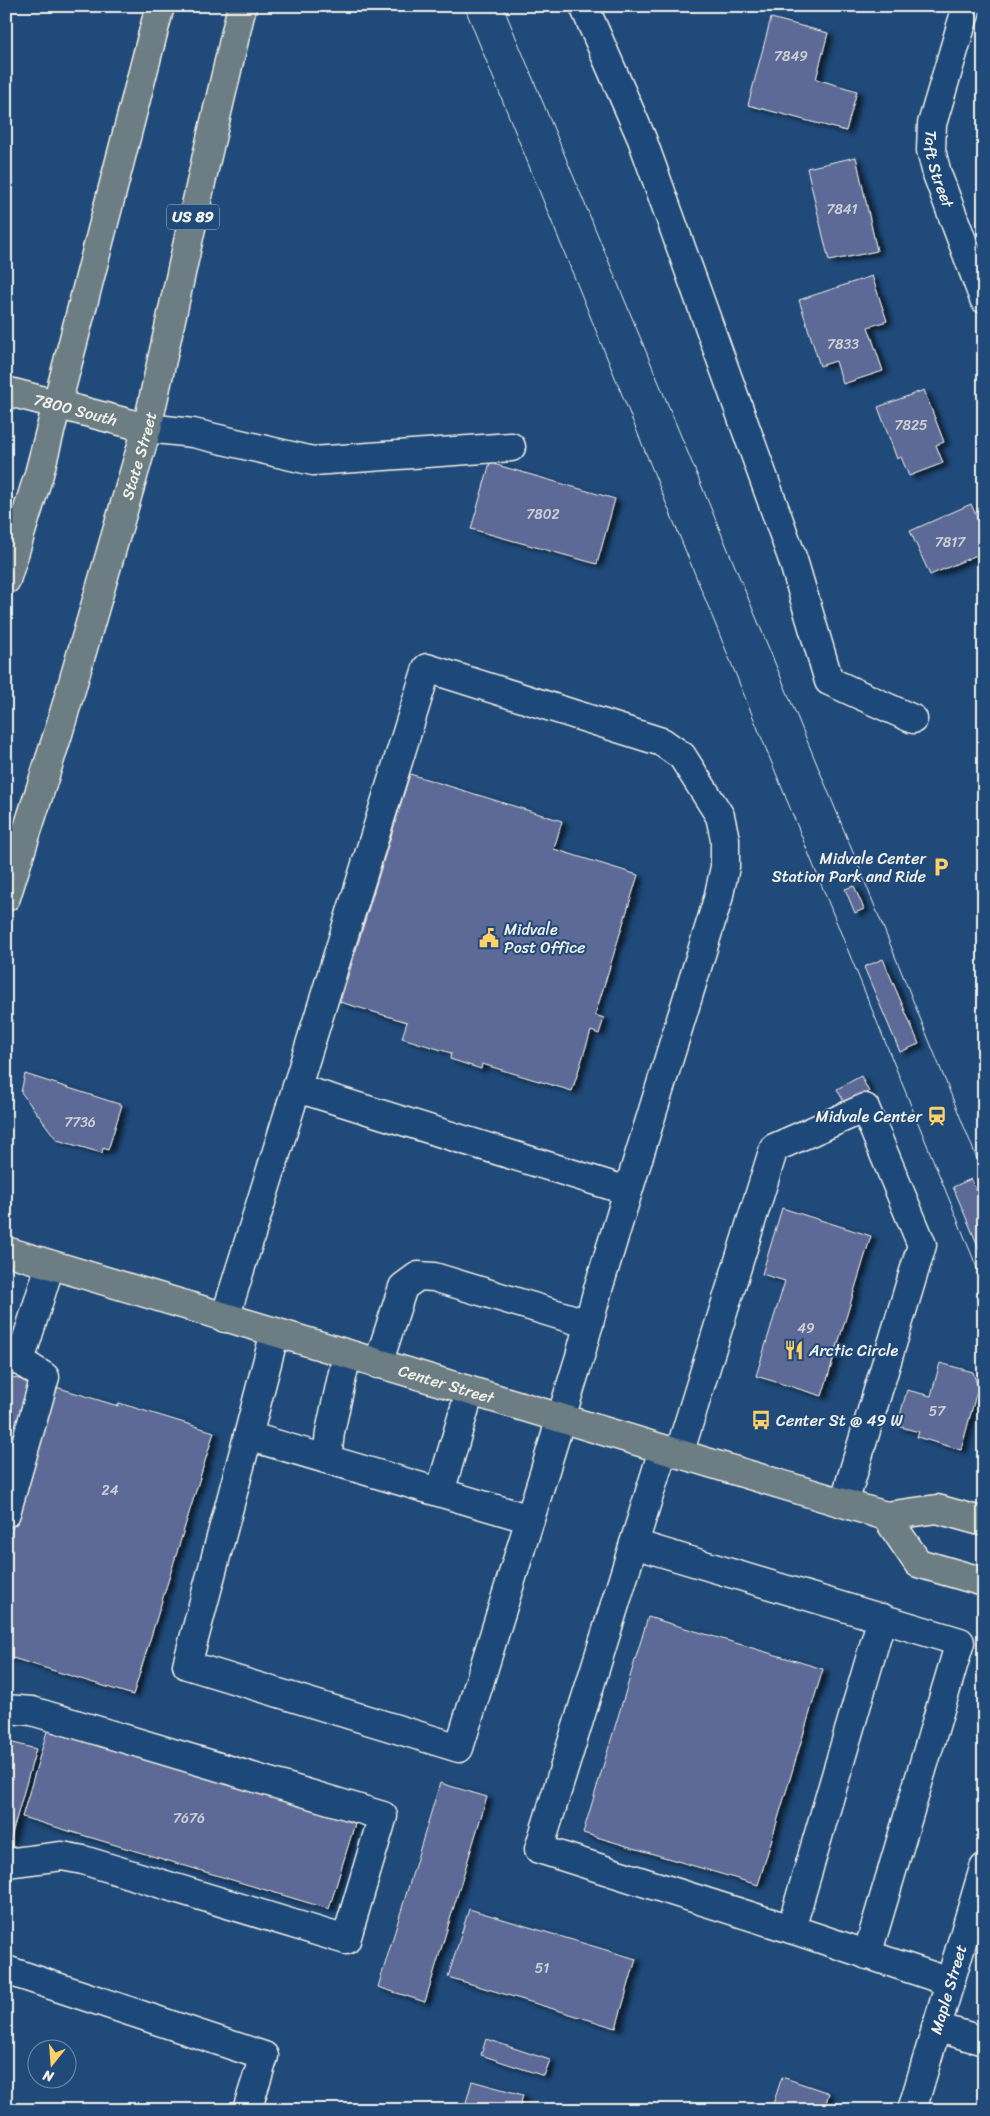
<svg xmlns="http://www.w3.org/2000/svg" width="990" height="2116" viewBox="0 0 990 2116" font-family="Sriracha,sans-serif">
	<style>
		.building { fill: #5d6b97; stroke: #f4f1e8; filter: url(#shadow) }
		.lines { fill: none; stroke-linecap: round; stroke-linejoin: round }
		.minor-casing { stroke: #f4f1e8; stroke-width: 31 }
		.major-casing { stroke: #f4f1e8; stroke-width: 31 }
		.minor { stroke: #1f4a7a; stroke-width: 28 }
		.major { stroke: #6c7e84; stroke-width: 28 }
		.tram { stroke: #f4f1e8; stroke-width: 1 }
		.labels { text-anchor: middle; stroke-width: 4; stroke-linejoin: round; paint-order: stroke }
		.number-label { font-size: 14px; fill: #ced0d4 }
		.shield { fill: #1f4a7a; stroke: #b4bfc7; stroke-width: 1 }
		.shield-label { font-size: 15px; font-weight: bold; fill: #f4f1e8 }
		.street-label { font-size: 16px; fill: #f4f1e8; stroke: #1f4a7a }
		.poi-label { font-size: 16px; fill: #f4f1e8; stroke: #1f4a7a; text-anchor: start }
	</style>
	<defs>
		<filter id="shadow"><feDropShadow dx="5.5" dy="3" stdDeviation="2.5" flood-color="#0009"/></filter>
	</defs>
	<rect width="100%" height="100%" fill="#1f4a7a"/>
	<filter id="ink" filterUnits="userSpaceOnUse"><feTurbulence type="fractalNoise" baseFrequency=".02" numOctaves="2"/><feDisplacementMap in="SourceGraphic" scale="10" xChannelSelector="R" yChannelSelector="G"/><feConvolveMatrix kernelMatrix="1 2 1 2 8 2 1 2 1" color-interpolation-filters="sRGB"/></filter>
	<g filter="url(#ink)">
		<g class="building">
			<polygon points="771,18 828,33 816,79 857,91 846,131 748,105"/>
			<polygon points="856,157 877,251 829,261 807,168"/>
			<polygon points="872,276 887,321 868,327 883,371 843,384 836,361 820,366 799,300"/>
			<polygon points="924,390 944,442 936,445 943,463 909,476 901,457 897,459 878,407"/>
			<polygon points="490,463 615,499 597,564 471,529"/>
			<polygon points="971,504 984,533 984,552 930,575 910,531"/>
			<polygon points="410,774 562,821 554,849 638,875 595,1015 604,1018 599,1034 591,1031 572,1091 482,1064 481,1069 450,1059 451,1053 402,1038 407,1022 340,1002"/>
			<polygon points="854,886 864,909 855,913 845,889"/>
			<polygon points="883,959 919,1044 900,1052 864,967"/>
			<polygon points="25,1074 122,1105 108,1150 103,1148 102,1153 57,1140 21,1092"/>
			<polygon points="861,1076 869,1092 845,1104 837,1089"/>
			<polygon points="971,1179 984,1208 984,1260 953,1187"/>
			<polygon points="782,1208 871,1236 822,1396 756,1376 785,1281 762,1274"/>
			<polygon points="940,1363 973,1372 978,1387 961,1450 917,1437 919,1432 897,1426 907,1390 931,1396"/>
			<polygon points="6,1375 34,1384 10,1460 6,1459"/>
			<polygon points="56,1387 118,1406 119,1403 214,1432 133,1695 6,1656 6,1548"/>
			<polygon points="648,1617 823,1669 758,1885 583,1833"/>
			<polygon points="48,1728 356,1820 329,1909 22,1817"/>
			<polygon points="6,1741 36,1749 8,1848 6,1847"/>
			<polygon points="440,1783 487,1797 425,2002 378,1987"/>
			<polygon points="469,1909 636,1959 616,2028 448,1977"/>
			<polygon points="486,2039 550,2060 544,2076 481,2055"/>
			<polygon points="782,2077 829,2093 824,2110 771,2110"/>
			<polygon points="472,2081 523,2095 519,2110 464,2110"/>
		</g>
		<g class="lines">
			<defs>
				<g id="minor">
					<polyline points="584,6 642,139 793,560 829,681 913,719"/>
					<path id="s1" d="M967,6L932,124L931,150L937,174L984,299"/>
					<polyline points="147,428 193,433 313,461 511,447"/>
					<polyline points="297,1088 628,1191"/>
					<polyline points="225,1318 427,668 662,742 682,756 720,816 725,839 725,867 718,899 598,1289 580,1356 530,1519 248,1436 275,1332"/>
					<polyline points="6,1358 20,1361 45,1377 6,1513"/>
					<polyline points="20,1361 50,1265"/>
					<polyline points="378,1364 403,1287 418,1276 434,1277 589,1324"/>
					<polyline points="248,1436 187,1665 459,1748 530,1519"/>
					<polyline points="663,1450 539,1849 791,1929 950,1982"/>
					<polyline points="679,1454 774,1148 865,1108 922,1245 844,1503"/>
					<polyline points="327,1459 330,1432 347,1354"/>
					<polyline points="440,1492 470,1391"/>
					<polyline points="634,1544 960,1642 867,1955"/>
					<polyline points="6,1709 32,1711 383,1816 346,1940 83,1860 62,1856 6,1863"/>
					<polyline points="791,1929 882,1618"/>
					<polyline points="6,1970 264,2056 247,2110"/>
					<polyline points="936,2027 984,2041"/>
					<path id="s2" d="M912,2110L984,1868"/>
				</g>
				<g id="major">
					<path id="s3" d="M6,391L147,428"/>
					<polyline points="6,580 39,474 160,6"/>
					<path id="s4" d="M6,897L58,734L147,428L206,160L242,6"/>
					<path id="s5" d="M6,1251L886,1516L937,1509L984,1522"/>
					<polyline points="886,1516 918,1563 984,1582"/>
				</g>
			</defs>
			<use href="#minor" class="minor-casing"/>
			<use href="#major" class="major-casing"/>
			<use href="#minor" class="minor"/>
			<use href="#major" class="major"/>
			<g class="tram">
				<polyline points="464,6 984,1285"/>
				<polyline points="503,6 835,808 984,1176"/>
			</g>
		</g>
	</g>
	<defs>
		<symbol id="parking-bare" viewBox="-9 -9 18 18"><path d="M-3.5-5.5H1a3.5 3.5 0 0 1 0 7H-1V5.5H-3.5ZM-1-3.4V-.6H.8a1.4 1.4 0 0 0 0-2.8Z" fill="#ffd166" stroke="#1f4a7a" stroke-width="2.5" paint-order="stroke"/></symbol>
		<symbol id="civic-bare" viewBox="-9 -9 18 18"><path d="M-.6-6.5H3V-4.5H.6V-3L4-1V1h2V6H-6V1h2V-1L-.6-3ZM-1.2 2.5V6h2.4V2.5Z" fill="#ffd166" stroke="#1f4a7a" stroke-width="2.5" paint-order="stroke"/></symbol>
		<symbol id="station-bare" viewBox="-9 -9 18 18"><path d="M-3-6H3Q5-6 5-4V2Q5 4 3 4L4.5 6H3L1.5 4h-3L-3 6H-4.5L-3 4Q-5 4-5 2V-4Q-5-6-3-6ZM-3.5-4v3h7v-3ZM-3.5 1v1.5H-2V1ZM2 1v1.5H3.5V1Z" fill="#ffd166" stroke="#1f4a7a" stroke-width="2.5" paint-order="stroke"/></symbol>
		<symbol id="restaurant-bare" viewBox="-9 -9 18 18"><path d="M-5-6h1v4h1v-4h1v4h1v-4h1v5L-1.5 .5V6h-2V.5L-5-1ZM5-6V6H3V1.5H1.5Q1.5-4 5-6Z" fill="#ffd166" stroke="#1f4a7a" stroke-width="2.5" paint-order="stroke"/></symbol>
		<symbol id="bus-bare" viewBox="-9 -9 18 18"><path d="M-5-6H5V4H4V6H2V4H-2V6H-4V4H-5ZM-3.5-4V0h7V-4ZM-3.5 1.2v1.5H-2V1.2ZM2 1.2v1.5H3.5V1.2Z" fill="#ffd166" stroke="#1f4a7a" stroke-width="2.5" paint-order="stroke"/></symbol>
	</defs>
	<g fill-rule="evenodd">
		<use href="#parking-bare" x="927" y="853" width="28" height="28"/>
		<use href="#civic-bare" x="475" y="924" width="28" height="28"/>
		<use href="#station-bare" x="923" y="1102" width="28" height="28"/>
		<use href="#restaurant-bare" x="780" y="1336" width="28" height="28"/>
		<use href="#bus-bare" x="747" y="1406" width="28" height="28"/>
	</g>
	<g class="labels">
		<g class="number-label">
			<text x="791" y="61">7849</text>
			<text x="842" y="214">7841</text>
			<text x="843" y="349">7833</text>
			<text x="911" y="430">7825</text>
			<text x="543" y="519">7802</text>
			<text x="950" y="547">7817</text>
			<text x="80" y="1127">7736</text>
			<text x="806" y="1333">49</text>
			<text x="937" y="1416">57</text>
			<text x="110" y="1495">24</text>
			<text x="189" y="1823">7676</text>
			<text x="542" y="1973">51</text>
		</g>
		<rect class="shield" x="167" y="204.5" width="52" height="25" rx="4"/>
		<g class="shield-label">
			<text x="193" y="222">US 89</text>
		</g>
		<g class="street-label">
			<text dy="6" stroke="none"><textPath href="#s1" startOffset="169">Taft Street</textPath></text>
			<text dy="6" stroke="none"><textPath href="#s3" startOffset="72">7800 South</textPath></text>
			<text dy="6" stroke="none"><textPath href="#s4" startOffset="461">State Street</textPath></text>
			<text dy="6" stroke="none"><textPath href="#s5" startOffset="460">Center Street</textPath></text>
			<text dy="6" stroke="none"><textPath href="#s2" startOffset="126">Maple Street</textPath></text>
		</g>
		<g class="poi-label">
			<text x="926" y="864" text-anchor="end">Midvale Center<tspan x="926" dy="18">Station Park and Ride</tspan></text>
			<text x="504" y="935">Midvale<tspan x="504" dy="18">Post Office</tspan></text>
			<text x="922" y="1122" text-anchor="end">Midvale Center</text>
			<text x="809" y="1356">Arctic Circle</text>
			<text x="776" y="1426">Center St @ 49 W</text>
		</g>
	</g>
	<rect width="990" height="2116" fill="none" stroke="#1f4a7a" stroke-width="25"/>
	<rect x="12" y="12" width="965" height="2091" fill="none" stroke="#f4f1e8" stroke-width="2" filter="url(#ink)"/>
	<g transform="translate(52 2064) rotate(197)"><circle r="24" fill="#1f4a7a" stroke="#748da6"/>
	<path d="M0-4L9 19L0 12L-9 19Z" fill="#ffd166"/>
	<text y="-8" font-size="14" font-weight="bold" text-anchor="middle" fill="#f4f1e8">N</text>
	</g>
</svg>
